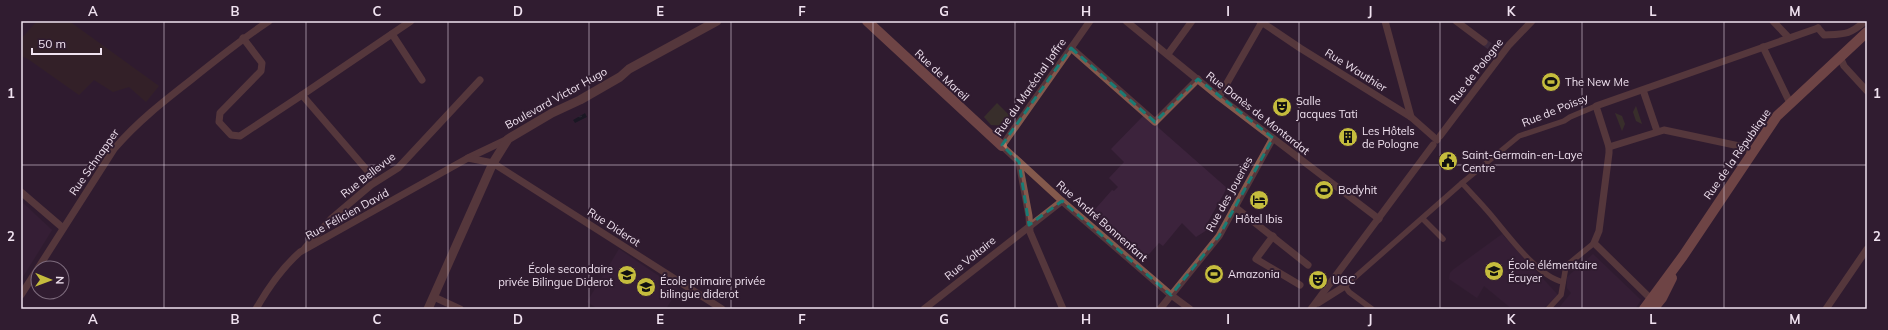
<svg xmlns="http://www.w3.org/2000/svg" width="1888" height="330" viewBox="0 0 1888 330" font-family="Mulish,sans-serif">
	<style>
		.commercial { fill: #38271f }
		.built { fill: #3c233c }
		.green { fill: #444526 }
		.water { fill: url(#water-ripples) }
		.lines { fill: none; stroke-linecap: round; stroke-linejoin: round }
		.minor-tunnel { stroke: #4d3a4d; stroke-width: 7; stroke-dasharray: 7 3.5; stroke-linecap: butt }
		.pedestrian { stroke: #84594c; stroke-width: 5.5 }
		.minor { stroke: #84594c; stroke-width: 7 }
		.tertiary { stroke: #84594c; stroke-width: 9 }
		.secondary { stroke: #bb7660; stroke-width: 10 }
		.marked { fill: none; stroke: #1a7b74; stroke-width: 3; stroke-dasharray: 8 5; stroke-linejoin: round }
		.grid { fill: none; stroke: #f0e2f0; stroke-width: 1; stroke-opacity: 0.55 }
		.labels { text-anchor: middle; stroke-width: 4; stroke-linejoin: round; paint-order: stroke }
		.street-label { font-size: 11px; fill: #f0e2f0; stroke: #301c30 }
		.poi-label { font-size: 11px; fill: #f0e2f0; stroke: #301c30; text-anchor: start }
		.neatline { fill: none; stroke: #f0e2f0; stroke-width: 1.5 }
		.grid-label { font-size: 13px; text-anchor: middle; font-weight: bold; fill: #f0e2f0 }
	</style>
	<defs>
		<pattern id="water-ripples" width="26" height="14" patternUnits="userSpaceOnUse"><rect width="26" height="14" fill="#001316"/><path d="M2 4q2-2 4 0t4 0M15 11q2-2 4 0t4 0" fill="none" stroke="#263538"/></pattern>
	</defs>
	<rect width="100%" height="100%" fill="#301c30"/>
	<polygon class="commercial" points="37,21 69,21 159,86 146,102 129,87 113,92 94,80 79,95 28,59 21,56 21,39"/>
	<g class="built">
		<polygon points="1144,115 1227,188 1205,227 1207,230 1196,237 1182,223 1163,246 1159,243 1143,261 1090,215 1112,190 1114,191 1118,187 1109,178 1124,162 1111,149"/>
		<polygon points="21,201 52,230 21,280"/>
		<polygon points="1502,234 1558,295 1543,309 1512,309 1484,286 1477,298 1449,279 1450,273 1454,269"/>
		<polygon points="619,249 678,289 666,309 598,309 587,302"/>
		<polygon points="1593,254 1641,300 1635,309 1558,309 1571,293 1567,288 1567,277"/>
	</g>
	<g class="green">
		<polygon points="997,103 1013,119 1006,126 991,125 984,117"/>
		<polygon points="1636,106 1642,124 1636,121 1633,112"/>
		<polygon points="1615,113 1622,116 1625,124 1622,131"/>
	</g>
	<polygon class="water" points="585,113 587,117 575,123 573,120"/>
	<g class="lines">
		<polyline class="minor-tunnel" points="1484,42 1502,55"/>
		<g class="pedestrian">
			<path d="M1462,183C1472,194 1482,204 1491,215C1507,234 1538,277 1563,282"/>
			<polyline points="1423,219 1443,239"/>
			<polyline points="1372,309 1349,292 1345,286 1462,183 1519,136 1564,121 1570,117 1596,106"/>
			<polyline points="1548,309 1561,295 1566,266 1594,243"/>
		</g>
		<g class="minor">
			<polyline points="1090,21 1002,146 1062,201 1171,295 1190,309"/>
			<polyline points="1126,21 1219,97 1379,219"/>
			<polyline points="1260,21 1300,48 1411,117 1437,140"/>
			<polyline points="1385,21 1411,117"/>
			<polyline points="1456,21 1484,42"/>
			<polyline points="1773,21 1789,38"/>
			<path d="M1818,28L1824,35C1847,34 1848,35 1866,21"/>
			<polyline points="392,34 422,80"/>
			<polyline points="243,38 262,63 261,71 220,113 219,122 231,135 240,136 302,95 372,176"/>
			<polyline points="1763,47 1790,103"/>
			<polyline points="1071,48 1155,122 1198,79"/>
			<polyline points="1168,54 1192,21"/>
			<polyline points="1840,57 1844,66 1867,91"/>
			<polyline points="1643,90 1657,131"/>
			<polyline points="302,95 411,21"/>
			<polyline points="1219,97 1262,22"/>
			<polyline points="1440,136 1509,45 1532,21"/>
			<polyline points="1609,147 1664,130 1744,147 1751,152"/>
			<polyline points="468,158 508,139"/>
			<polyline points="1019,162 1029,216 1030,232 1063,309"/>
			<polyline points="21,192 63,228"/>
			<polyline points="1235,207 1308,265"/>
			<polyline points="1273,236 1256,259 1300,285"/>
			<polyline points="305,248 331,219 371,185 398,168 480,80"/>
			<path d="M21,295L114,149C137,122 164,101 191,80C217,59 242,39 269,21"/>
			<polyline points="434,297 460,309"/>
			<polyline points="1651,299 1594,243 1599,231 1609,153 1609,147 1596,106 1818,28"/>
			<polyline points="1318,303 1345,286"/>
			<path d="M256,309C268,288 282,268 300,252L468,158L493,163L722,309"/>
			<polyline points="924,309 1062,201"/>
			<polyline points="1160,309 1219,236 1273,138"/>
			<polyline points="1311,309 1433,145"/>
			<polyline points="1826,309 1867,249"/>
		</g>
		<polyline class="tertiary" points="428,309 493,163 508,139 552,113 580,100 620,77 629,69 717,21"/>
		<g class="secondary">
			<polyline points="867,21 1002,146"/>
			<polyline points="1644,309 1683,256 1777,116 1867,32"/>
			<polyline points="1653,309 1662,298 1672,278"/>
		</g>
	</g>
	<path d="M0 0H1888V330H0ZM1071,48L1155,122L1198,79L1273,138L1219,236L1171,295L1062,201L1029,225L1019,162L1002,145Z" fill="#301c30" fill-opacity=".55" fill-rule="evenodd"/>
	<path class="marked" d="M1071,48L1155,122L1198,79L1273,138L1219,236L1171,295L1062,201L1029,225L1019,162L1002,145Z"/>
	<path class="grid" d="M164,21V309M306,21V309M448,21V309M589,21V309M731,21V309M873,21V309M1015,21V309M1157,21V309M1299,21V309M1440,21V309M1582,21V309M1724,21V309M21,165H1867"/>
	<defs>
		<symbol id="stadium-disc" viewBox="-11 -11 22 22"><circle r="9.5" fill="#c5bc3d" stroke="#301c30"/><path d="M0-5a6.5 5 0 1 0 0 10a6.5 5 0 1 0 0-10ZM-3.5-1.8h7v3.6h-7Z" fill="#111"/></symbol>
		<symbol id="theatre-disc" viewBox="-11 -11 22 22"><circle r="9.5" fill="#c5bc3d" stroke="#301c30"/><path d="M-5-5.5Q0-4 5-5.5V0Q5 5 0 6Q-5 5-5 0ZM-3.3-2.5H-1v1.5H-3.3ZM1-2.5H3.3v1.5H1ZM-2.8 1Q0 5.5 2.8 1Z" fill="#111"/></symbol>
		<symbol id="building-disc" viewBox="-11 -11 22 22"><circle r="9.5" fill="#c5bc3d" stroke="#301c30"/><path d="M-4-6H4V6H1V3H-1V6H-4ZM-2.5-4.3h1.7v1.8h-1.7ZM.8-4.3h1.7v1.8H.8ZM-2.5-1h1.7V.8h-1.7ZM.8-1h1.7V.8H.8Z" fill="#111"/></symbol>
		<symbol id="civic-disc" viewBox="-11 -11 22 22"><circle r="9.5" fill="#c5bc3d" stroke="#301c30"/><path d="M-.6-6.5H3V-4.5H.6V-3L4-1V1h2V6H-6V1h2V-1L-.6-3ZM-1.2 2.5V6h2.4V2.5Z" fill="#111"/></symbol>
		<symbol id="hotel-disc" viewBox="-11 -11 22 22"><circle r="9.5" fill="#c5bc3d" stroke="#301c30"/><path d="M-6-4.5h1.5V1H6V5H4.5V3h-9V5H-6ZM-4 0a1.8 1.8 0 1 1 3.6 0ZM.5 0V-2.5h3Q6-2.5 6 0Z" fill="#111"/></symbol>
		<symbol id="school-disc" viewBox="-11 -11 22 22"><circle r="9.5" fill="#c5bc3d" stroke="#301c30"/><path d="M0-5L7-2L0 1L-7-2ZM-4 1L0 2.5L4 1V4Q0 6-4 4Z" fill="#111"/></symbol>
	</defs>
	<g fill-rule="evenodd">
		<use href="#stadium-disc" x="1540" y="71" width="22" height="22"/>
		<use href="#theatre-disc" x="1271" y="96" width="22" height="22"/>
		<use href="#building-disc" x="1337" y="126" width="22" height="22"/>
		<use href="#civic-disc" x="1437" y="150" width="22" height="22"/>
		<use href="#stadium-disc" x="1313" y="179" width="22" height="22"/>
		<use href="#hotel-disc" x="1248" y="189" width="22" height="22"/>
		<use href="#school-disc" x="1483" y="260" width="22" height="22"/>
		<use href="#stadium-disc" x="1203" y="263" width="22" height="22"/>
		<use href="#school-disc" x="616" y="264" width="22" height="22"/>
		<use href="#theatre-disc" x="1307" y="269" width="22" height="22"/>
		<use href="#school-disc" x="635" y="276" width="22" height="22"/>
	</g>
	<g class="labels">
		<g class="street-label">
			<text transform="translate(1356 70) rotate(32)" y="4">Rue Wauthier</text>
			<text transform="translate(1476 71) rotate(-52)" y="4">Rue de Pologne</text>
			<text transform="translate(942 75) rotate(43)" y="4">Rue de Mareil</text>
			<text transform="translate(1030 87) rotate(-55)" y="4">Rue du Maréchal Joffre</text>
			<text transform="translate(556 98) rotate(-29)" y="4">Boulevard Victor Hugo</text>
			<text transform="translate(1555 110) rotate(-22)" y="4">Rue de Poissy</text>
			<text transform="translate(1258 113) rotate(38)" y="4">Rue Danès de Montardat</text>
			<text transform="translate(1737 154) rotate(-55)" y="4">Rue de la République</text>
			<text transform="translate(94 162) rotate(-55)" y="4">Rue Schnapper</text>
			<text transform="translate(368 175) rotate(-38)" y="4">Rue Bellevue</text>
			<text transform="translate(1229 194) rotate(-61)" y="4">Rue des Joueries</text>
			<text transform="translate(347 214) rotate(-29)" y="4">Rue Félicien David</text>
			<text transform="translate(1102 221) rotate(41)" y="4">Rue André Bonnenfant</text>
			<text transform="translate(614 227) rotate(33)" y="4">Rue Diderot</text>
			<text transform="translate(970 258) rotate(-39)" y="4">Rue Voltaire</text>
		</g>
		<g class="poi-label">
			<text x="1565" y="86">The New Me</text>
			<text x="1296" y="105">Salle<tspan x="1296" dy="13">Jacques Tati</tspan></text>
			<text x="1362" y="135">Les Hôtels<tspan x="1362" dy="13">de Pologne</tspan></text>
			<text x="1462" y="159">Saint-Germain-en-Laye<tspan x="1462" dy="13">Centre</tspan></text>
			<text x="1338" y="194">Bodyhit</text>
			<text x="1259" y="223" text-anchor="middle">Hôtel Ibis</text>
			<text x="1508" y="269">École élémentaire<tspan x="1508" dy="13">Écuyer</tspan></text>
			<text x="613" y="273" text-anchor="end">École secondaire<tspan x="613" dy="13">privée Bilingue Diderot</tspan></text>
			<text x="1228" y="278">Amazonia</text>
			<text x="1332" y="284">UGC</text>
			<text x="660" y="285">École primaire privée<tspan x="660" dy="13">bilingue diderot</tspan></text>
		</g>
	</g>
	<rect width="1888" height="330" fill="none" stroke="#301c30" stroke-width="44"/>
	<g transform="translate(50 280) rotate(91)"><circle r="19" fill="#301c30" stroke="#7d6b7d"/>
	<path d="M0-3L7 15L0 10L-7 15Z" fill="#c5bc3d"/>
	<text y="-6" font-size="11" font-weight="bold" text-anchor="middle" fill="#f0e2f0">N</text>
	</g>
	<path d="M32 48v6h69v-6" fill="none" stroke="#f0e2f0" stroke-width="2"/>
	<text x="38" y="48" font-size="12" fill="#f0e2f0" stroke="#301c30" stroke-width="3" paint-order="stroke">50 m</text>
	<rect x="22" y="22" width="1844" height="286" class="neatline"/>
	<g class="grid-label">
		<text x="93" y="16">A</text>
		<text x="235" y="16">B</text>
		<text x="377" y="16">C</text>
		<text x="518" y="16">D</text>
		<text x="660" y="16">E</text>
		<text x="802" y="16">F</text>
		<text x="944" y="16">G</text>
		<text x="1086" y="16">H</text>
		<text x="1228" y="16">I</text>
		<text x="1370" y="16">J</text>
		<text x="1511" y="16">K</text>
		<text x="1653" y="16">L</text>
		<text x="1795" y="16">M</text>
		<text x="11" y="98">1</text>
		<text x="1877" y="98">1</text>
		<text x="11" y="241">2</text>
		<text x="1877" y="241">2</text>
		<text x="93" y="324">A</text>
		<text x="235" y="324">B</text>
		<text x="377" y="324">C</text>
		<text x="518" y="324">D</text>
		<text x="660" y="324">E</text>
		<text x="802" y="324">F</text>
		<text x="944" y="324">G</text>
		<text x="1086" y="324">H</text>
		<text x="1228" y="324">I</text>
		<text x="1370" y="324">J</text>
		<text x="1511" y="324">K</text>
		<text x="1653" y="324">L</text>
		<text x="1795" y="324">M</text>
	</g>
</svg>
